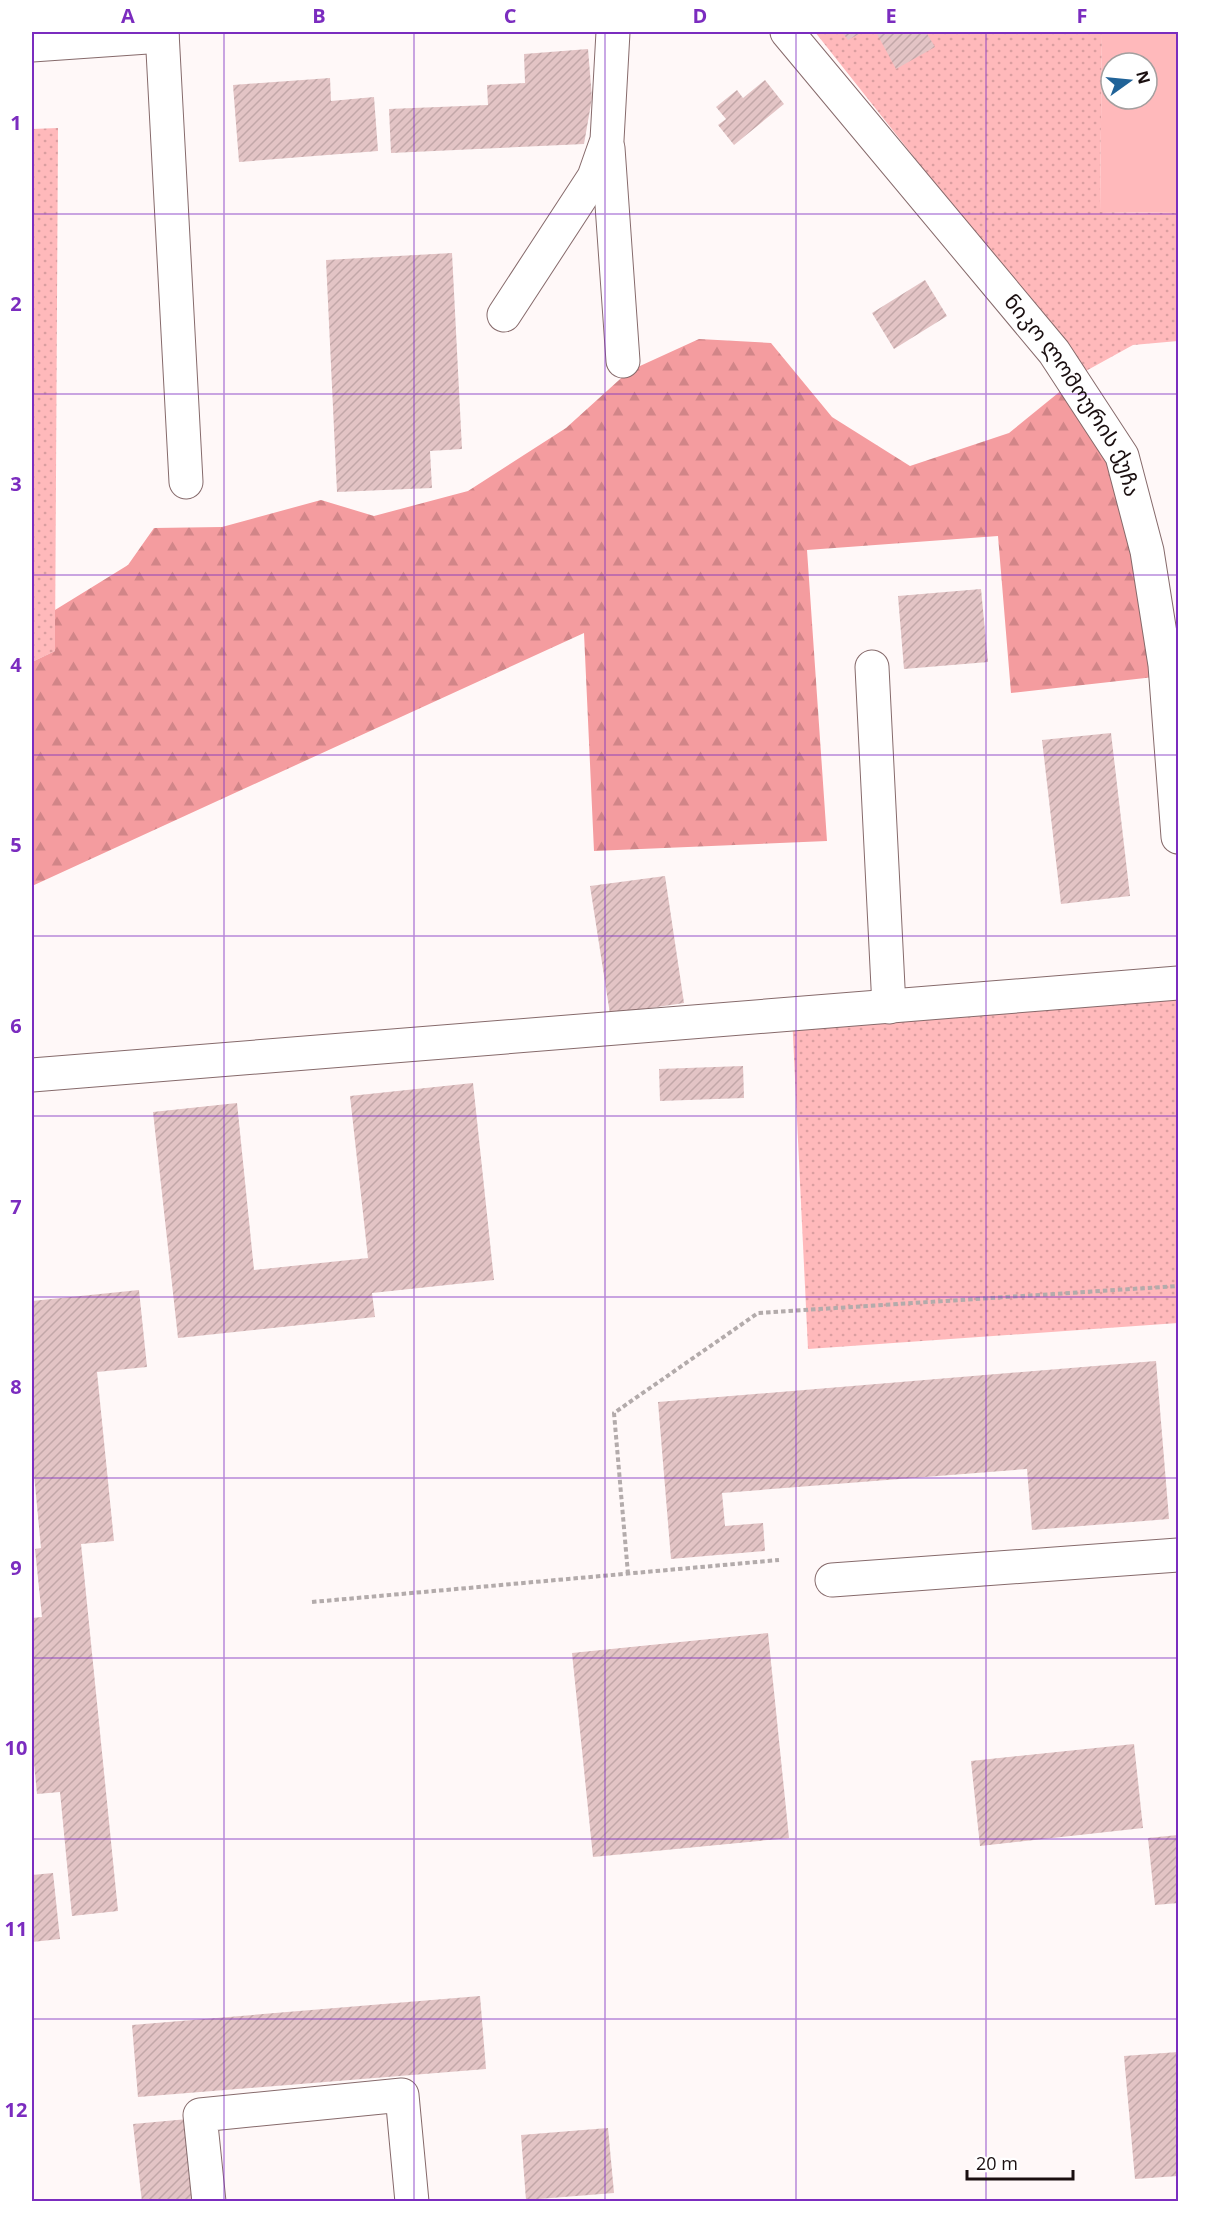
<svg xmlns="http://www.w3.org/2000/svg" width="1210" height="2233" viewBox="0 0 1210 2233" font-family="'Open Sans','Noto Sans Georgian',sans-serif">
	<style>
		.grass { fill: url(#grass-dots) }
		.forest { fill: url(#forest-firs) }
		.green { fill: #ffb9bb; fill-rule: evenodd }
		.building { fill: url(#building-hatch) }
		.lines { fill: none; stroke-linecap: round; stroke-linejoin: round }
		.minor-casing { stroke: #866a6b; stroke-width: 35 }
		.path { stroke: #b3abab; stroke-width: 4; stroke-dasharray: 4.5 3; stroke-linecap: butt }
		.minor { stroke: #fff; stroke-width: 33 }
		.grid { fill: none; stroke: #7b2cbf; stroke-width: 1.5; stroke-opacity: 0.55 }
		.labels { text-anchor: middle; stroke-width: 4.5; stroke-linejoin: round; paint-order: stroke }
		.street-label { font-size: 21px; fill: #1a0f10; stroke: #fff }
		.neatline { fill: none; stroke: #7b2cbf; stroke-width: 2 }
		.grid-label { font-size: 20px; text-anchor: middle; font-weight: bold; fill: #7b2cbf }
	</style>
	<defs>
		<pattern id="grass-dots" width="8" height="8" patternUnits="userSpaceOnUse" patternTransform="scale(1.5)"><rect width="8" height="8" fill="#ffb9bb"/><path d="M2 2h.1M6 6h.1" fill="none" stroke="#da9ea0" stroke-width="1.8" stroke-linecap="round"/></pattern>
		<pattern id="forest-firs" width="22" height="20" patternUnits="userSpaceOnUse" patternTransform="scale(1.5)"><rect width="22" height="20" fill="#f49c9f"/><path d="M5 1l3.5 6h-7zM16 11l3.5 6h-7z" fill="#d18588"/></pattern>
		<pattern id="building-hatch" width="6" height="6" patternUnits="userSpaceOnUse" patternTransform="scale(1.5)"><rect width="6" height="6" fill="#e3c4c5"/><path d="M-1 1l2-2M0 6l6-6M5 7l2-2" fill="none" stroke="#c2a7a8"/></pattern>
	</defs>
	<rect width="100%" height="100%" fill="#fff8f8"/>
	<g class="grass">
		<polygon points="815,32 1102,32 1100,212 1178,213 1178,341 1133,345 1084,372"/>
		<polygon points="58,128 55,651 32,662 32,129"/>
		<polygon points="1178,984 1178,1323 808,1349 792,1015"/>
	</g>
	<polygon class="forest" points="699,339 771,343 832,417 910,466 1009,433 1084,372 1172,675 1011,693 998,536 807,550 827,841 594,851 584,633 32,886 32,662 55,651 55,610 128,565 154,528 222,527 321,500 374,516 468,491 566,428 629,371"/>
	<path class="green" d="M1102,32H1178V213L1100,212ZM1111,63H1147V99H1111Z"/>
	<g class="building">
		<polygon points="842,32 863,32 848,40"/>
		<polygon points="876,32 926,32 935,47 896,69"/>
		<polygon points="588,49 592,98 584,144 391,153 389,109 488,105 487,85 525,83 524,54"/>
		<polygon points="330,78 331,101 374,97 378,151 239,162 233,85"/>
		<polygon points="765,80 784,104 734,145 718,125 726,119 716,107 737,90 743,98"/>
		<polygon points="452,253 462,449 430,451 432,488 337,492 326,260"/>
		<polygon points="925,280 947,316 894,349 872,313"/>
		<polygon points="981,589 988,662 904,669 898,596"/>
		<polygon points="1111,733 1130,896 1061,904 1042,740"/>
		<polygon points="665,876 684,1003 610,1014 590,886"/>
		<polygon points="743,1066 744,1098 660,1101 659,1069"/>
		<polygon points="473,1083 494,1280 372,1293 375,1317 178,1338 153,1112 237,1103 254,1270 368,1258 350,1096"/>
		<polygon points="139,1290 147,1367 97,1372 114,1541 81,1544 118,1911 72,1916 60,1792 37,1794 32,1742 32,1618 42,1617 35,1549 41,1548 32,1453 32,1301"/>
		<polygon points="1156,1361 1169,1519 1032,1530 1027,1469 722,1493 725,1526 763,1523 765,1551 671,1559 658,1402"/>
		<polygon points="768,1633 789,1838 593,1857 572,1653"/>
		<polygon points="1134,1744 1143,1828 980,1846 971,1761"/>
		<polygon points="1178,1835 1178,1903 1155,1905 1148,1838"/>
		<polygon points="53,1873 60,1939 32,1942 32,1875"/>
		<polygon points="480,1996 486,2069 138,2097 132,2025"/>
		<polygon points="1178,2052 1178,2176 1135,2179 1124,2056"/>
		<polygon points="188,2119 197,2202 142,2202 133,2124"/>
		<polygon points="608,2128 614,2193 526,2200 521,2135"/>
	</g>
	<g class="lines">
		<defs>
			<g id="minor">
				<polyline points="162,32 186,482"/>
				<path id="s1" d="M787,32L1054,352L1122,456L1147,551L1165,665L1178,837"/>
				<polyline points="32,45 162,36"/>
				<polyline points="608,148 623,361"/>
				<polyline points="504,315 594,177 607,140 613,32"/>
				<polyline points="872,667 889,1007"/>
				<polyline points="32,1075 1178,983"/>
				<polyline points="832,1580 1178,1555"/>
				<polyline points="209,2202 200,2115 402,2095 412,2202"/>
			</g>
		</defs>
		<use href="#minor" class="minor-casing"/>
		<g class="path">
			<polyline points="628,1574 614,1413 758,1313 1178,1286"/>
			<polyline points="312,1602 779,1560"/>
		</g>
		<use href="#minor" class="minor"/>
	</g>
	<path class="grid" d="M224,32V2202M414,32V2202M605,32V2202M796,32V2202M986,32V2202M32,214H1178M32,394H1178M32,575H1178M32,755H1178M32,936H1178M32,1116H1178M32,1297H1178M32,1478H1178M32,1658H1178M32,1839H1178M32,2019H1178"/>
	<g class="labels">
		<g class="street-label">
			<text dy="7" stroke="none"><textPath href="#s1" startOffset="464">ნიკო ლომოურის ქუჩა</textPath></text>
		</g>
	</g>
	<rect width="1210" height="2233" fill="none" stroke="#ffffff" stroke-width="66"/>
	<g transform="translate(1129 81) rotate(75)"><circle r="28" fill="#ffffff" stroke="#a39f9f" stroke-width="1.5"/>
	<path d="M0-4.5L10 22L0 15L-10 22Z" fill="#206398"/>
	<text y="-9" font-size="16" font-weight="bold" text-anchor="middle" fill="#1a0f10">N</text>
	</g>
	<path d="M967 2170v9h106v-9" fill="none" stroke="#1a0f10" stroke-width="3"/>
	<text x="976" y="2170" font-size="18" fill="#1a0f10" stroke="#ffffff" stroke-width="4.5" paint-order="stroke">20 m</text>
	<rect x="33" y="33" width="1144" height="2167" class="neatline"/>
	<g class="grid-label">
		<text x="128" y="23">A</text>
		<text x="319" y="23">B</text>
		<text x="510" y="23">C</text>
		<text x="700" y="23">D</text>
		<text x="891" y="23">E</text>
		<text x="1082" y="23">F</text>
		<text x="16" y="130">1</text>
		<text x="16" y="311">2</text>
		<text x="16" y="491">3</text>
		<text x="16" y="672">4</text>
		<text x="16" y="852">5</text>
		<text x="16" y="1033">6</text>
		<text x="16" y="1214">7</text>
		<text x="16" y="1394">8</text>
		<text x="16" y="1575">9</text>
		<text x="16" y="1755">10</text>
		<text x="16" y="1936">11</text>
		<text x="16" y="2117">12</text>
	</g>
</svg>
